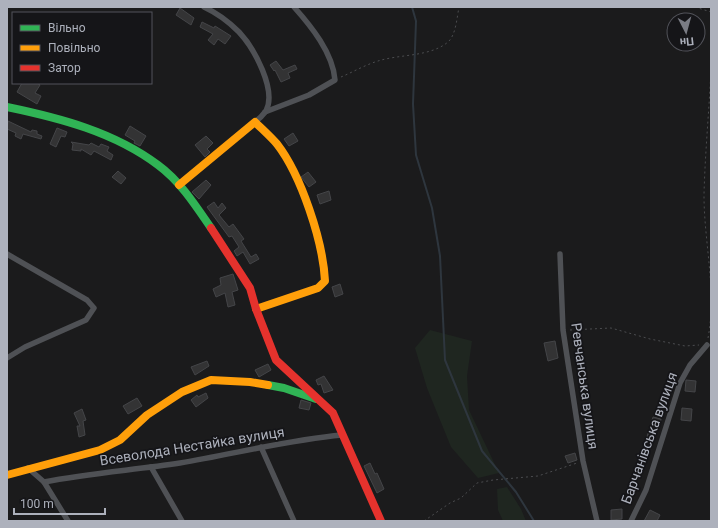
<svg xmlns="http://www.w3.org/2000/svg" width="718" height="528" viewBox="0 0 718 528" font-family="Roboto,sans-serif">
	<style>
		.green { fill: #1f2620 }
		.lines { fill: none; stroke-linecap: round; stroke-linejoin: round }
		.stream { stroke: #2e363e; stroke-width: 2 }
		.building { fill: #333334; stroke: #444548 }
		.path { stroke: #4b4c4f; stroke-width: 1; stroke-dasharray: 2 3; stroke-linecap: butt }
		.street { stroke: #4f5155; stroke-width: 5.5 }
		.fast { stroke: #30b455; stroke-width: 8 }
		.slow { stroke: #ff9f0a; stroke-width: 8 }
		.jam { stroke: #e5322d; stroke-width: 8 }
		.labels { text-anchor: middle; stroke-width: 3.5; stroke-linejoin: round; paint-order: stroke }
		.street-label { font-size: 14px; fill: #adb1bc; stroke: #151518 }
	</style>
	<rect width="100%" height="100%" fill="#1b1b1c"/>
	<g class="green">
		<polygon points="430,330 472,341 467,376 469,410 499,473 478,478 451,447 427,388 415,348"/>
		<polygon points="507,487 521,509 526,521 503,521 498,510 497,489"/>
	</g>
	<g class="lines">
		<polyline class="stream" points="412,7 416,21 413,104 416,155 432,208 440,256 445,360 482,451 516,492 534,521"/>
	</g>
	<g class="building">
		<polygon points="180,8 194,18 191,25 176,15"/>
		<polygon points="202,22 214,28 215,26 231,36 225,44 218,39 214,45 208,40 213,34 200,27"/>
		<polygon points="276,61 283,70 295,65 297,69 288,73 290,78 281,82 275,70 274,71 270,65"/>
		<polygon points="22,83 37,83 40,85 35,93 41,96 37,104 17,92"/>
		<polygon points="8,121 31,132 32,130 37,131 37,134 42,136 41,139 23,134 21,139 15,136 16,133 7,129"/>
		<polygon points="130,126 146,136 140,146 134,143 135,141 125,135"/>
		<polygon points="57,128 67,132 65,137 61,136 56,147 50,144"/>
		<polygon points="293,133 298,141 289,146 284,139"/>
		<polygon points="206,136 213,143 207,149 210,152 205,157 195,145"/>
		<polygon points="71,142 89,145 91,143 99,147 101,144 109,147 107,151 113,155 111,160 94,151 91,155 81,149 81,151 72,150 73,144"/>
		<polygon points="118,171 126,178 121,184 112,177"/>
		<polygon points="308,172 316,182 309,187 301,177"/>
		<polygon points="206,180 211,185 199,199 192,192"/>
		<polygon points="329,191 331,200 320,204 317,195"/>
		<polygon points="214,202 218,208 222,203 226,208 219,215 229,227 233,224 244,239 241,241 251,257 256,254 259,259 250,264 243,252 237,256 234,251 239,247 232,236 229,237 207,207"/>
		<polygon points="233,274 238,290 232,292 235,305 228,307 225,293 216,297 213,289 221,285 220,278"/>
		<polygon points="340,284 343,294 335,297 332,287"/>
		<polygon points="555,341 558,358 548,361 544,343"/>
		<polygon points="207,361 209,366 195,375 191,367"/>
		<polygon points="268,364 271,370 259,377 255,370"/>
		<polygon points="324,376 333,390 324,393 321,384 318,385 316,380"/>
		<polygon points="686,380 696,381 695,392 685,391"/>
		<polygon points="206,393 208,398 196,407 191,400 197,395 198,397"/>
		<polygon points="137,398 142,406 128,414 123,406"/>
		<polygon points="301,400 311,403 309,410 299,408"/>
		<polygon points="682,408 692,409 691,421 681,420"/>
		<polygon points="82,409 86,420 83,421 85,435 79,437 77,426 80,426 74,413"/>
		<polygon points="653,417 661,419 659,428 656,427 653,441 646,440"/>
		<polygon points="575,453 577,460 568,463 565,456"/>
		<polygon points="370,463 375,474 377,473 384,489 377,493 364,466"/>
		<polygon points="622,509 622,519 611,520 611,510"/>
		<polygon points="650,510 660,515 657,521 644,521"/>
	</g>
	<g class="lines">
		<g class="path">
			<polyline points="695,7 711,12"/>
			<path d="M341,77C353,72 365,65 378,61C400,54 430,57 448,42C456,35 457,17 459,7"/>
			<polyline points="570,330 611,328 650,339 685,346 699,345"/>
			<path d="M708,338C717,291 704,243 704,195C705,154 709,112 711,70"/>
			<polyline points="424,521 450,503 461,498 477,483 493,480 538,476 577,463"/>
		</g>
		<g class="street">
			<path d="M204,7C217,13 229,22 239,32C254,48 277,90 266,111C263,115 259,119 255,122"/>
			<path d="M265,112L309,95L335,80C333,53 311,26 294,7"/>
			<polyline points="7,254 87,300 94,308 86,320 25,347 7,358"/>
			<polyline points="560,254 563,330 583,461 597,521"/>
			<polyline points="261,447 294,521"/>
			<polyline points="151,467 182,521"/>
			<path d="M28,468L44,482C89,473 135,470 180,463C234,454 287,440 342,435"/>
			<polyline points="44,482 68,521"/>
			<polyline points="631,521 646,490 680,383 690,365 707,345"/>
		</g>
		<g class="fast">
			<path d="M7,107C60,118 114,132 158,165C180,181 196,206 211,228"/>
			<polyline points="268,385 284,388 316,399"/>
		</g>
		<g class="slow">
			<path d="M179,185L255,122C262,129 270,136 277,144C301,175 323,241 325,281L318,288L256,309"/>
			<polyline points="7,475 100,450 120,440 147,415 182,392 211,380 250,382 268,385"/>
		</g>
		<polyline class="jam" points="211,228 250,288 256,309 276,360 333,413 381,521"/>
	</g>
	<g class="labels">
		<g class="street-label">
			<text transform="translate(585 386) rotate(82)" y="5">Ревчанська вулиця</text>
			<text transform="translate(649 438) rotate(-70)" y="5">Барчанівська вулиця</text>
			<text transform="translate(192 446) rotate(-9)" y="5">Всеволода Нестайка вулиця</text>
		</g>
	</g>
	<rect width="718" height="528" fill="none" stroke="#adb1bc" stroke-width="16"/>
	<rect x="12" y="12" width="140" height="72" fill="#151518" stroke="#52535a"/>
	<rect x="20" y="25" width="20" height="6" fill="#30b455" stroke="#52535a"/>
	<text x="48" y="32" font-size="12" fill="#adb1bc">Вільно</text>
	<rect x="20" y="45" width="20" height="6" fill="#ff9f0a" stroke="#52535a"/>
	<text x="48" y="52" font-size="12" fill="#adb1bc">Повільно</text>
	<rect x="20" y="65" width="20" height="6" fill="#e5322d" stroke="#52535a"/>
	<text x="48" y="72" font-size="12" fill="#adb1bc">Затор</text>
	<g transform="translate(686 32) rotate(174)"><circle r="19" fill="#151518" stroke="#52535a"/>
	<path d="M0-3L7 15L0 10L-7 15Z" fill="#7a7c84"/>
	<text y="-6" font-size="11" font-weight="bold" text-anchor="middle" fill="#adb1bc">Пн</text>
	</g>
	<path d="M14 508v6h91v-6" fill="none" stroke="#adb1bc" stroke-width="2"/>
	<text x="20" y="508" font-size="12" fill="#adb1bc" stroke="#151518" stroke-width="3" paint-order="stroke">100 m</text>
</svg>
